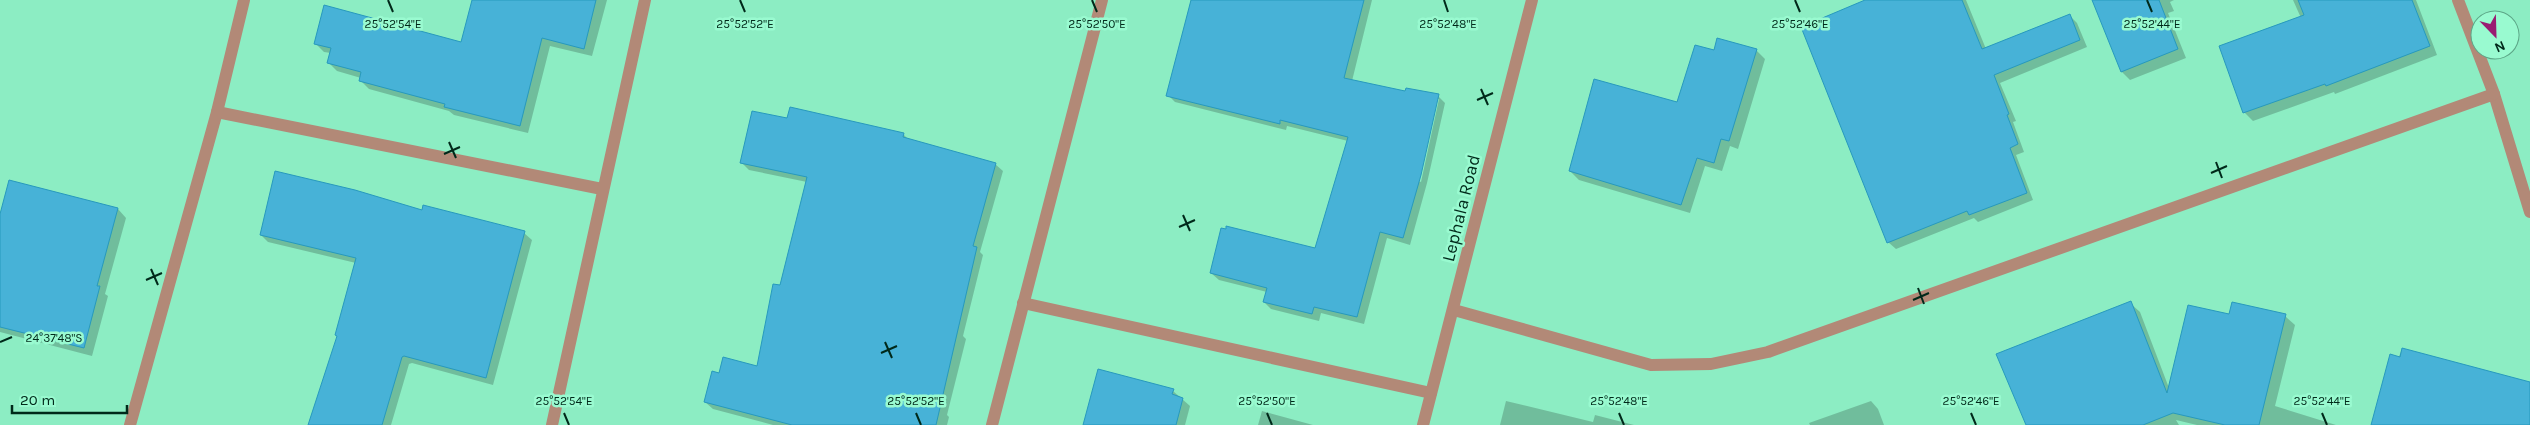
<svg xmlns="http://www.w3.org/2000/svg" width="2530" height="425" viewBox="0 0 2530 425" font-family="Karla,sans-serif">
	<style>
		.shadow { fill: #0003; fill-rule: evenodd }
		.building { fill: #47b2d7; stroke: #2799bd }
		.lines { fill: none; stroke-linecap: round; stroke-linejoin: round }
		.minor { stroke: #b28977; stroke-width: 12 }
		.ticks { fill: none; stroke: #00291a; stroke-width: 2 }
		.labels { text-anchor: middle; stroke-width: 5; stroke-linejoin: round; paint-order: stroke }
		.street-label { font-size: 18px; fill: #00291a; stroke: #99fad0 }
		.ticks-label { font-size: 12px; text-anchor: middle; fill: #00291a; stroke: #99fad0; stroke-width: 5; stroke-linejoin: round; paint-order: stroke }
	</style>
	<rect width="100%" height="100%" fill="#8cedc3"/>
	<g class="shadow">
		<polygon points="473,0 607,0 592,56 550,46 528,133 454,115 449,111 369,89 361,81 361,78 337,71 328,62 331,53 324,52 315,43 462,44"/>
		<path d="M1191,0H1372L1352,81L1406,92L1438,96L1445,103L1427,183L1410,245L1387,238L1364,324L1321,313L1319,321L1271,309L1264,302L1267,292L1219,280L1211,273L1316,250L1348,141L1287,126L1286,130L1175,102L1168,95ZM1436,99H1439L1421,182L1418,181Z"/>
		<polygon points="1867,0 1966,0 1986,49 2069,15 2077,23 2087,47 2000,83 2016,121 2013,122 2024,152 2016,155 2033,200 1978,222 1974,218 1896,249 1888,242"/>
		<polygon points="2093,0 2174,0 2170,2 2174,11 2168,13 2186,58 2130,80 2122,72"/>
		<polygon points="2293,0 2416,0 2437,55 2335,94 2334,92 2253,121 2244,112 2301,18"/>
		<polygon points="1756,50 1765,59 1738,149 1730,146 1722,171 1705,166 1690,213 1579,180 1570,171 1678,104 1715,52"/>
		<polygon points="788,120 903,134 908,139 995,164 1003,171 980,252 983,255 963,336 966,339 947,415 949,417 947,425 773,425 713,409 705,402 720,375 758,367 781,287 807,182 749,170 742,163"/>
		<polygon points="118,209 126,218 105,294 108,296 92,356 0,332 0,219"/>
		<polygon points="423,212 524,233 532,240 493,385 412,363 409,364 391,425 324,425 338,337 356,263 268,242 261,235"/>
		<polygon points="2130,303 2140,312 2169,388 2230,316 2285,316 2295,325 2275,406 2336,425 2197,425 2176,420 2179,425 2027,425"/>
		<polygon points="2402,349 2530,383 2530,425 2372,425"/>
		<polygon points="1173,391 1190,406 1185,425 1084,425"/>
		<polygon points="1506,401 1593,422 1595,415 1634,425 1500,425"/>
		<polygon points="1871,401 1878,409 1884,425 1810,425 1809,423"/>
		<polygon points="1262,411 1313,425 1258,425"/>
	</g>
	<g class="building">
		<polygon points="472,0 596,0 584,49 542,38 520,126 444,107 445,104 359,81 361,72 327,63 331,48 314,44 324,5 461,42"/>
		<polygon points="1191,0 1364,0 1344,78 1405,91 1406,88 1439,94 1421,175 1403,238 1380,232 1357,317 1314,307 1312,314 1263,302 1267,288 1210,273 1221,228 1226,229 1226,226 1315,248 1348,137 1280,120 1280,124 1166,96"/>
		<polygon points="1865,0 1962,0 1982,49 2070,14 2080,40 1994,75 2009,114 2007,115 2018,144 2010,148 2027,193 1969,215 1967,211 1887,243 1801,27"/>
		<polygon points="2092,0 2159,0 2178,49 2121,72"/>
		<polygon points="2298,0 2412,0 2430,46 2326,86 2325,84 2243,113 2219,46 2304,15"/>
		<polygon points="1717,38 1757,49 1729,141 1721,139 1714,163 1697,158 1681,205 1569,171 1594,79 1677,102 1695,45 1714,50"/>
		<polygon points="790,107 904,133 903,137 996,163 973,246 977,247 936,425 792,425 704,402 712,371 719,373 723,357 757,366 773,284 780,285 807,177 740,163 752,111 787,118"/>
		<polygon points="275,171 355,190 422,210 423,205 525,231 486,378 404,356 402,357 382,425 308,425 337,336 335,335 356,258 260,235"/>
		<polygon points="9,180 118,208 97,286 100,286 84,348 0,327 0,214"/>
		<polygon points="2131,301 2167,393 2188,305 2229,314 2232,302 2286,314 2259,425 2225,425 2173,413 2143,425 2026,425 1996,354"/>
		<polygon points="2402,348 2530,382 2530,425 2371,425 2390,354 2400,357"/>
		<polygon points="1098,369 1174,389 1172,394 1183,398 1176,425 1083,425"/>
	</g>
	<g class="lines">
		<g class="minor">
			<polyline points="2458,0 2494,94 2530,212"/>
			<polyline points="217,112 602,189"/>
			<polyline points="1023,303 1431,393"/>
			<polyline points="1454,310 1651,365 1711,364 1768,352 2494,94"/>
			<polyline points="130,425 217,112 244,0"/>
			<polyline points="552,425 645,0"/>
			<polyline points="992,425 1102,0"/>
			<polyline points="1423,425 1532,0"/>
		</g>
	</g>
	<path class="ticks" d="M388,0L393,12M740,0L745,12M1092,0L1097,12M1444,0L1448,12M1795,0L1800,12M2147,0L2152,12M1481,89L1488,105M1477,100L1493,93M449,142L456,158M444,154L460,147M2216,162L2222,178M2211,173L2227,166M1183,215L1190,231M1179,227L1195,220M151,269L158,285M146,280L162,273M1918,288L1924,304M1913,300L1929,293M0,342L12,337M885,342L892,358M881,353L897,346M564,413L569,425M916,413L921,425M1267,413L1272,425M1619,413L1624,425M1971,413L1976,425M2322,413L2327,425"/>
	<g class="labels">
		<g class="street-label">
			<text transform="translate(1461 208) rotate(-76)" y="6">Lephala Road</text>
		</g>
	</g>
	<g class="ticks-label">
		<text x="393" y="28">25°52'54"E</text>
		<text x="745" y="28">25°52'52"E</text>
		<text x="1097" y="28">25°52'50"E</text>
		<text x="1448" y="28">25°52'48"E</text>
		<text x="1800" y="28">25°52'46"E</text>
		<text x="2152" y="28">25°52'44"E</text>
		<text x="54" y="342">24°37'48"S</text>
		<text x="564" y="405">25°52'54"E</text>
		<text x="916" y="405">25°52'52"E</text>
		<text x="1267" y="405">25°52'50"E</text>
		<text x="1619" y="405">25°52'48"E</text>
		<text x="1971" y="405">25°52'46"E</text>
		<text x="2322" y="405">25°52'44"E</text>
	</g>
	<g transform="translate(2495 35) rotate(157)"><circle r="24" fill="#99fad0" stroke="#5ca687"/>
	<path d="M0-4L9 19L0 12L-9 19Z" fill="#9a1c72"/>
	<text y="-8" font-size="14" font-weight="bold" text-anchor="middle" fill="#00291a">N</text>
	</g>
	<path d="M12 405v8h115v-8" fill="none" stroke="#00291a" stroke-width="2.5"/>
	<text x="20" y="405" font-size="15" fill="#00291a" stroke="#99fad0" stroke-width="4" paint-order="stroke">20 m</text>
</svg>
